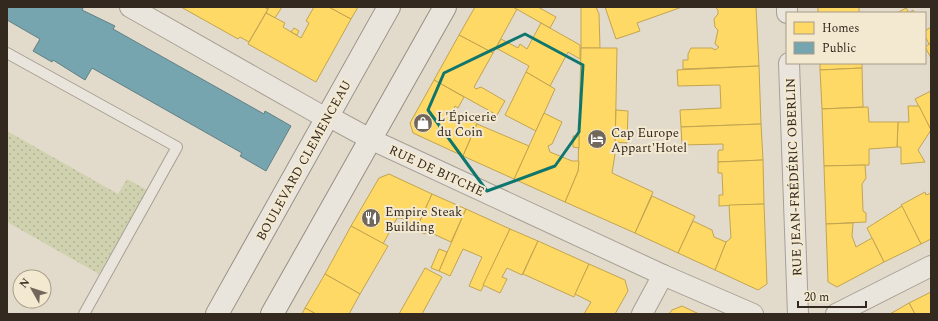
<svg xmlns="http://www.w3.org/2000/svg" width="938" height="321" viewBox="0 0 938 321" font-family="Spectral,serif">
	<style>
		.grass { fill: url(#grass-dots) }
		.homes { fill: #ffd966; stroke: #c2a450 }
		.public { fill: #76a5af; stroke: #628084 }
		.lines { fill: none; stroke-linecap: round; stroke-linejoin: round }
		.lane-casing { stroke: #a7a095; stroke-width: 12 }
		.street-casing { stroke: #a7a095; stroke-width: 22 }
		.secondary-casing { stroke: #968f84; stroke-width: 24 }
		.lane { stroke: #eae5dc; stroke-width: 10 }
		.street { stroke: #eae5dc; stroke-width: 20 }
		.secondary { stroke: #eae5dc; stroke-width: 22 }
		.marked { fill: none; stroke: #0f766e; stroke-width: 3; stroke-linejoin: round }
		.labels { text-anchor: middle; stroke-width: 4; stroke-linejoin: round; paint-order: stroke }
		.poi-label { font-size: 13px; fill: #34291e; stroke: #f3e9d1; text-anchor: start }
		.street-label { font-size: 13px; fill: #34291e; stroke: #f3e9d1 }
	</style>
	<defs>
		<pattern id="grass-dots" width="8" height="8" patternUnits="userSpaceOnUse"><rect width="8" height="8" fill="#d0d1ae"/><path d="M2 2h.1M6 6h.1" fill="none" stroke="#b3b395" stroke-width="1.8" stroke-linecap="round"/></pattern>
	</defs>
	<rect width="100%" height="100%" fill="#e2dbcb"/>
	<polygon class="grass" points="7,131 118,194 127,179 147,190 99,274 7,222"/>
	<g class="homes">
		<polygon points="181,7 264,7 268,9 249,42 240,37 238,39"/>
		<polygon points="269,7 282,7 275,18 266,13"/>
		<polygon points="314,7 329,7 351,19 316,82 248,44 266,13 285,23 283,27 301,38 309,23 306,21"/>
		<polygon points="329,7 358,7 351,19"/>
		<polygon points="475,7 513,7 517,9 493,53 459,35"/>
		<polygon points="513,7 538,7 556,17 550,28"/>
		<polygon points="581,7 596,7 599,14 600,48 581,48"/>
		<polygon points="605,7 682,7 637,23 640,31 616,39"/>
		<polygon points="715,7 756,7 759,66 683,69 683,60 688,60 688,54 691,48 712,48 715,50 719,47 715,44 718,30 715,27 714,19 718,14 718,10"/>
		<rect x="818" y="7" width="41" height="6"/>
		<polygon points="906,8 909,13 913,10 914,13 897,13"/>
		<polygon points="541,23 580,45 580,59 568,52 550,86 526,72 529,66 496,48 501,39 518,48 520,44 527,49"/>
		<polygon points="931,27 931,43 929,44 925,36 925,31"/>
		<polygon points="294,28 299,31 297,35 291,32"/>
		<polygon points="459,35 493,53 474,87 476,89 481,87 505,101 497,115 434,80"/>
		<polygon points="931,43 931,58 925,47"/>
		<polygon points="581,48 617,48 615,154 612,173 653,192 635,233 565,202 578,171"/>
		<polygon points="820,63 862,63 862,68 820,70"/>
		<polygon points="759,66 761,124 681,127 680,110 721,108 720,85 678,86 677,70"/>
		<polygon points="862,68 863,107 822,109 820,70"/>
		<polygon points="526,72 555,89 536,131 505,115"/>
		<polygon points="434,80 464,97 458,108 455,106 451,115 456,117 461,116 477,123 463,156 413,133 410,123"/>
		<polygon points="931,91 931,130 915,99"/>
		<polygon points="908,106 919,106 931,130 918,150 925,162 901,164 901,147 897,147 898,122 909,122"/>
		<polygon points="868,107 869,122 898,122 897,147 869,149 869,165 824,166 822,109"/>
		<polygon points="616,110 628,111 627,143 615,142"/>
		<polygon points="544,113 562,122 552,144 548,146 550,152 572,161 579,161 578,171 565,202 514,179"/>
		<polygon points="477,124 529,146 514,179 463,156"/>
		<polygon points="761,124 763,160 718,162 718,152 719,150 723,150 723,144 682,145 681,127"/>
		<polygon points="573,136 579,136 579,148 573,147"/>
		<polygon points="763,160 764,204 719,206 719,195 723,195 722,173 718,173 718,162"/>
		<polygon points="865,165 866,178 862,184 863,211 866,213 866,222 826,224 824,166"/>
		<polygon points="389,174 432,194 417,227 401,218 397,218 383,244 351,226 379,178"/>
		<polygon points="925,192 926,195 931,193 931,239 921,244 901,205"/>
		<polygon points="432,194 466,209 451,242 427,231 425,234 416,230"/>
		<polygon points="652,196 695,216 678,253 635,233"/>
		<polygon points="764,204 767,284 758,290 715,270 726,242 731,238 729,205"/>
		<polygon points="902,206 921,244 884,262 867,228"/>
		<polygon points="466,209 510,229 481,291 469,286 482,257 463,249 450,276 439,271"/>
		<polygon points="693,221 712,230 714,237 726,242 715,270 678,253"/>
		<polygon points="853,223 852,236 856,247 872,238 884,262 837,287 828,282 826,224"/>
		<polygon points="351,226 388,246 360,294 325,274"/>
		<polygon points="510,229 538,241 522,275 507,268 502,277 507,279 500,293 483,285"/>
		<polygon points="538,241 589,264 574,297 523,274"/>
		<polygon points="439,249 447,252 439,271 431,268"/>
		<polygon points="589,264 625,280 628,291 615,314 584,314 591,302 575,294"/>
		<polygon points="425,268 442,277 422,314 399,314"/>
		<polygon points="325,274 360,294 349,314 316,314 305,308"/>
		<polygon points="931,292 931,314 915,314 909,303"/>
		<polygon points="909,303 915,314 890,314"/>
		<polygon points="682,306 699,314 669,314 672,310"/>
		<polygon points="305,308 316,314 302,314"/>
	</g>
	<polygon class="public" points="7,7 81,7 83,8 82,10 115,26 113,29 264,114 265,111 291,126 266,171 240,156 242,153 92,68 85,80 53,60 52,62 33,51 40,39 7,20"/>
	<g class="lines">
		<defs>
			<polyline id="lane" points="7,53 177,147 84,314"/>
			<g id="street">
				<polyline points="130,7 317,113 337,121 370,139 663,275 753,314"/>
				<polyline points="787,7 787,13"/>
				<polyline points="789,63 798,314"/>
				<polyline points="642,314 663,275"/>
				<polyline points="836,314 931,266"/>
			</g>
			<g id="secondary">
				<polyline points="217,314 389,7"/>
				<polyline points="272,314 445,7"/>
			</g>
		</defs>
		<use href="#lane" class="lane-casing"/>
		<use href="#street" class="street-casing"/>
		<use href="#secondary" class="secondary-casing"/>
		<use href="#lane" class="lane"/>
		<use href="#street" class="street"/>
		<use href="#secondary" class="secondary"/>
	</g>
	<path class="marked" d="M525,34L583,65L579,132L555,166L487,191L428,110L444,73Z"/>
	<defs>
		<symbol id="shop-disc" viewBox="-11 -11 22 22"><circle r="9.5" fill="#71675b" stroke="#f3e9d1"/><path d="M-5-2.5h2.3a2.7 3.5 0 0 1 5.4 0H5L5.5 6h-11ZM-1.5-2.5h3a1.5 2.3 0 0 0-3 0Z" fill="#fff"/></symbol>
		<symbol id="hotel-disc" viewBox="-11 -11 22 22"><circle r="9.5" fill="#71675b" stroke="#f3e9d1"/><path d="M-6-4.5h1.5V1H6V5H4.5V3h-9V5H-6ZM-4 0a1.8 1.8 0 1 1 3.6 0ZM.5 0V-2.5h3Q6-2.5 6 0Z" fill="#fff"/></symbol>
		<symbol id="restaurant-disc" viewBox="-11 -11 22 22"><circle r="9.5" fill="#71675b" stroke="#f3e9d1"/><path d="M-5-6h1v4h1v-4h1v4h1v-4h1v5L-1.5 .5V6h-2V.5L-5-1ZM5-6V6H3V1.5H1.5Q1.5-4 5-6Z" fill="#fff"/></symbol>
	</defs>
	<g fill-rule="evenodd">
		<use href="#shop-disc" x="412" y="112" width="22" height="22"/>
		<use href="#hotel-disc" x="586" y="128" width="22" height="22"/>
		<use href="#restaurant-disc" x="360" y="207" width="22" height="22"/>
	</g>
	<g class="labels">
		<g class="poi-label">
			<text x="437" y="121">L'Épicerie<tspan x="437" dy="15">du Coin</tspan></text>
			<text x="611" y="137">Cap Europe<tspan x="611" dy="15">Appart'Hotel</tspan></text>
			<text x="385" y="216">Empire Steak<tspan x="385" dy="15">Building</tspan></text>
		</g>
		<g class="street-label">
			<text transform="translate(303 160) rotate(-61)" y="5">BOULEVARD CLEMENCEAU</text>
			<text transform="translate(437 170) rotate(25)" y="5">RUE DE BITCHE</text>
			<text transform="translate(793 177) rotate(-92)" y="5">RUE JEAN-FRÉDÉRIC OBERLIN</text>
		</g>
	</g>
	<rect width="938" height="321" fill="none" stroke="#34291e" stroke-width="16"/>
	<rect x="786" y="12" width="140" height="52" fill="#f3e9d1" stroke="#a79c89"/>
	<rect x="794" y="22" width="20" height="12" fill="#ffd966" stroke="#a79c89"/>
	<text x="822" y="32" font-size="12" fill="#34291e">Homes</text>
	<rect x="794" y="42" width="20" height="12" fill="#76a5af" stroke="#a79c89"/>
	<text x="822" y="52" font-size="12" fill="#34291e">Public</text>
	<g transform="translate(32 289) rotate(309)"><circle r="19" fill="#f3e9d1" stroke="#a79c89"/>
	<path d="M0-3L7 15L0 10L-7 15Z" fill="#71675b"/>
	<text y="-6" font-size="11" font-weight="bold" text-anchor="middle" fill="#34291e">N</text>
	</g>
	<path d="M798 301v6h68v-6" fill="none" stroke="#34291e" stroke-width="2"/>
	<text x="804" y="301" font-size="12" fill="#34291e" stroke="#f3e9d1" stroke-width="3" paint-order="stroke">20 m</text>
</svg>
